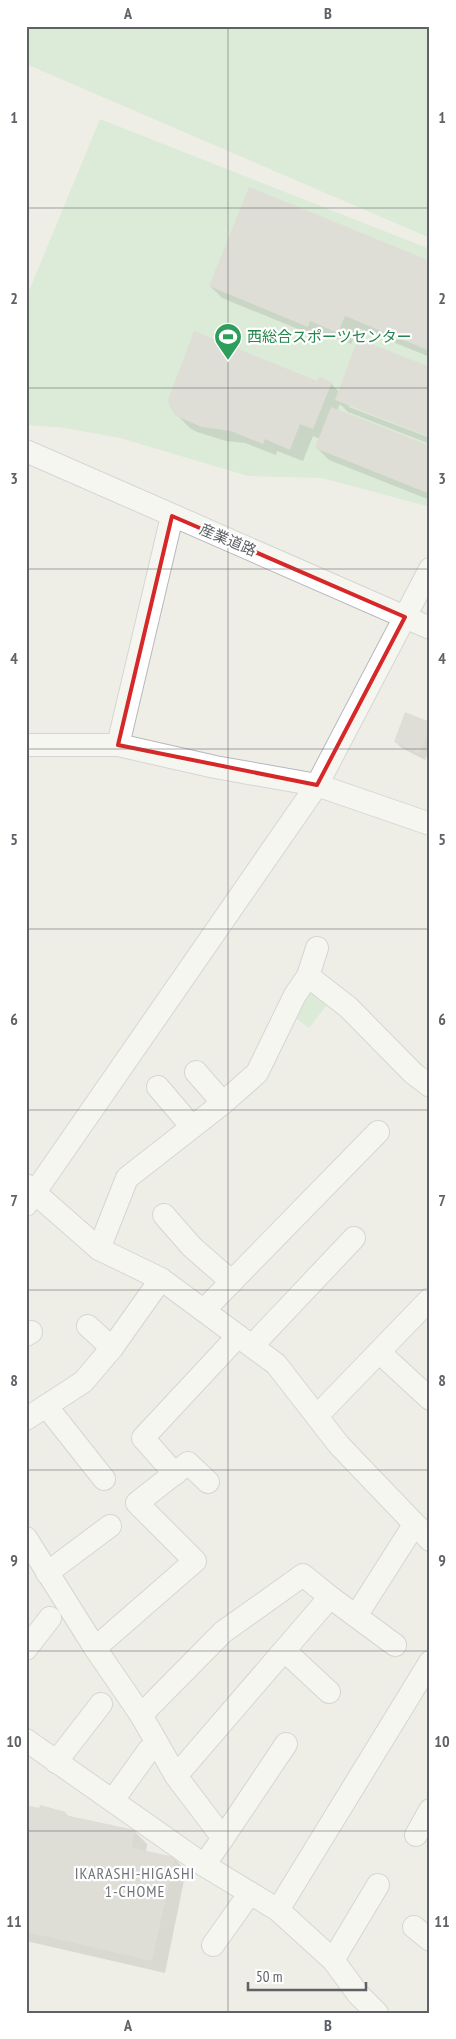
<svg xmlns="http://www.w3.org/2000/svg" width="456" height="2039" viewBox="0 0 456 2039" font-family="'PT Sans Narrow','Noto Sans JP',sans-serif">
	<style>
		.green { fill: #c4e6c6 }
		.shadow { fill: #0003 }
		.building { fill: #cbc8c3 }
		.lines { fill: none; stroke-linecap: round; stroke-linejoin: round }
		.minor-casing { stroke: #b6b8bc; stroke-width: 24 }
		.minor { stroke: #fff; stroke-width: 22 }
		.marked { fill: none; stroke: #d62828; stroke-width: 4; stroke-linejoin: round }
		.grid { fill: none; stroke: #5e6166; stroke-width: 1; stroke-opacity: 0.55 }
		.labels { text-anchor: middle; stroke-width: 4.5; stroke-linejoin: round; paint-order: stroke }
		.leisure-label { font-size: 15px; fill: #27864d; stroke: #fff; text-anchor: start }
		.street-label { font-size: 15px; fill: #5e6166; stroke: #fff }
		.neighbourhood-label { font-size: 16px; letter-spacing: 1px; fill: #6f7378; stroke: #fff }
		.neatline { fill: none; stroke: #5e6166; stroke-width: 2 }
		.grid-label { font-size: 16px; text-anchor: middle; font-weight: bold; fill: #5e6166 }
	</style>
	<rect width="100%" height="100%" fill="#efeee6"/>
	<g class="green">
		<polygon points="26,26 430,26 430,238 26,64"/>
		<polygon points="100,119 430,249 430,507 322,478 248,476 120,438 65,428 26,425 26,298"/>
		<polygon points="311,985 330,1001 309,1028 290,1014"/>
	</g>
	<g class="shadow">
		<polygon points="430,262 430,357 358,328 351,344 323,333 320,338 222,298 210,286"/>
		<polygon points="318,382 331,383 349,404 349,407 430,438 430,444 348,412 340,404 337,411 430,448 430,500 329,460 317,448 320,439 313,436 303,461 277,451 276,455 245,443 226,441 197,432 190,428 177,415"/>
		<polygon points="430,724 430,750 425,760 402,748 395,742"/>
		<polygon points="26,1806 65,1813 70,1817 134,1831 147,1844 146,1852 174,1858 186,1871 165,1973 26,1941"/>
	</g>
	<g class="building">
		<polygon points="249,187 430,261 430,351 345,316 338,333 310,321 308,327 209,286"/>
		<polygon points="194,331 317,381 319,377 332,382 313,429 300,424 290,450 265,439 263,444 231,431 202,427 176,416 169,405 168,400"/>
		<polygon points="358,339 430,367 430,437 335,400"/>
		<polygon points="331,407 430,446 430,494 315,448"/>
		<polygon points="405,712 430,722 430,730 419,754 394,742"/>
		<polygon points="26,1805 39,1808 40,1805 66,1812 65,1815 135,1830 132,1848 175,1857 152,1961 26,1932"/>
	</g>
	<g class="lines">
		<defs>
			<g id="minor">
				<polyline points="26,451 430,628"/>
				<polyline points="26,745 118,745 215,767 317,785 430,824"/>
				<polyline points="118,745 172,516"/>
				<polyline points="308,976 348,1007 413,1073 430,1086"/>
				<polyline points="196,1072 223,1103"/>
				<polyline points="158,1087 192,1127"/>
				<polyline points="26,1185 99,1249 161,1279 276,1364 339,1445 430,1540"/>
				<polyline points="26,1205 317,785 430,569"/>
				<polyline points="164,1215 192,1247 232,1282"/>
				<polyline points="99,1249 127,1178 223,1103 257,1073 295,995 308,976 317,948"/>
				<polyline points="204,1310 378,1132"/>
				<polyline points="88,1326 112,1348"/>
				<polyline points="26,1335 31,1332"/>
				<polyline points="252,1346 354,1238"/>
				<polyline points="379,1352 430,1399"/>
				<polyline points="47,1407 104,1479"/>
				<polyline points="317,1416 430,1299"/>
				<polyline points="26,1419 83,1382 112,1348 161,1279"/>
				<polyline points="175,1474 143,1438 238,1336"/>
				<polyline points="26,1538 95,1648 141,1715 176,1776 223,1838 204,1865"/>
				<polyline points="47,1573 110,1526"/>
				<polyline points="356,1616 414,1525"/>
				<polyline points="95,1648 195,1561 137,1503 188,1463 208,1482"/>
				<polyline points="26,1649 50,1618"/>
				<polyline points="285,1651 329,1692"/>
				<polyline points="141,1715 223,1632 303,1575 330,1597 395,1645"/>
				<polyline points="26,1740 204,1865 278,1910 333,1960 358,1994 377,2013"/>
				<polyline points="56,1762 101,1704"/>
				<polyline points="176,1776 330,1597"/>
				<polyline points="113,1800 149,1750"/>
				<polyline points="416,1835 430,1810"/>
				<polyline points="223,1838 286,1744"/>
				<polyline points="278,1910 430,1662"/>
				<polyline points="414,1927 430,1940"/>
				<polyline points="213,1945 250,1893"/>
				<polyline points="333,1960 378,1885"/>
			</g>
		</defs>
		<use href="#minor" class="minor-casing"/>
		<use href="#minor" class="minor"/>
	</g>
	<path d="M0 0H456V2039H0ZM172,516L405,617L317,785L118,745Z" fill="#efeee6" fill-opacity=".55" fill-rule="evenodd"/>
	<path class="marked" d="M172,516L405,617L317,785L118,745Z"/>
	<path class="grid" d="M228,26V2013M26,208H430M26,388H430M26,569H430M26,749H430M26,929H430M26,1110H430M26,1290H430M26,1470H430M26,1651H430M26,1831H430"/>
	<defs>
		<symbol id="stadium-pin" viewBox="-11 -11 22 30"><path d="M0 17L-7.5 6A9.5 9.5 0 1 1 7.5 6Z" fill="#2e9e5b" stroke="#fff"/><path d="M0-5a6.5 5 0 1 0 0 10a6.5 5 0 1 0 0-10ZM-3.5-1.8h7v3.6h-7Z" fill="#fff"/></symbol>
	</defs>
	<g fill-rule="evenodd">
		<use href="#stadium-pin" x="212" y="321" width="32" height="43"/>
	</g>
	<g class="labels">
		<g class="leisure-label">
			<text x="247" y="342">西総合スポーツセンター</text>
		</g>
		<g class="street-label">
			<text transform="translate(228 540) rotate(23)" y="5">産業道路</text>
		</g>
		<g class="neighbourhood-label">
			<text x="135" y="1879">IKARASHI-HIGASHI<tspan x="135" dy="18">1-CHOME</tspan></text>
		</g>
	</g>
	<rect width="456" height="2039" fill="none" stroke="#ffffff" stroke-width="55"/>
	<path d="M248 1982v8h118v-8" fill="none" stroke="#5e6166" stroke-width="2.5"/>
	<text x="256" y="1982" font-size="15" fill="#5e6166" stroke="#ffffff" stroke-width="4" paint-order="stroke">50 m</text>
	<rect x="28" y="28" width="400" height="1984" class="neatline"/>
	<g class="grid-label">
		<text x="128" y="19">A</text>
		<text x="328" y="19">B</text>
		<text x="14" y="123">1</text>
		<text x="442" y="123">1</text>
		<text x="14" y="304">2</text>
		<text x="442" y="304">2</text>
		<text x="14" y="484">3</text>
		<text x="442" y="484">3</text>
		<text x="14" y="664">4</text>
		<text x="442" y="664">4</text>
		<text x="14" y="845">5</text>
		<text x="442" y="845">5</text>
		<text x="14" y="1025">6</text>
		<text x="442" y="1025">6</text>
		<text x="14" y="1206">7</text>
		<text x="442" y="1206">7</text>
		<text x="14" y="1386">8</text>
		<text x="442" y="1386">8</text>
		<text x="14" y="1566">9</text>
		<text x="442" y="1566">9</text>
		<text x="14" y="1747">10</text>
		<text x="442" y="1747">10</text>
		<text x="14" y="1927">11</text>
		<text x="442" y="1927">11</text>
		<text x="128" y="2031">A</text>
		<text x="328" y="2031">B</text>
	</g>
</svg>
